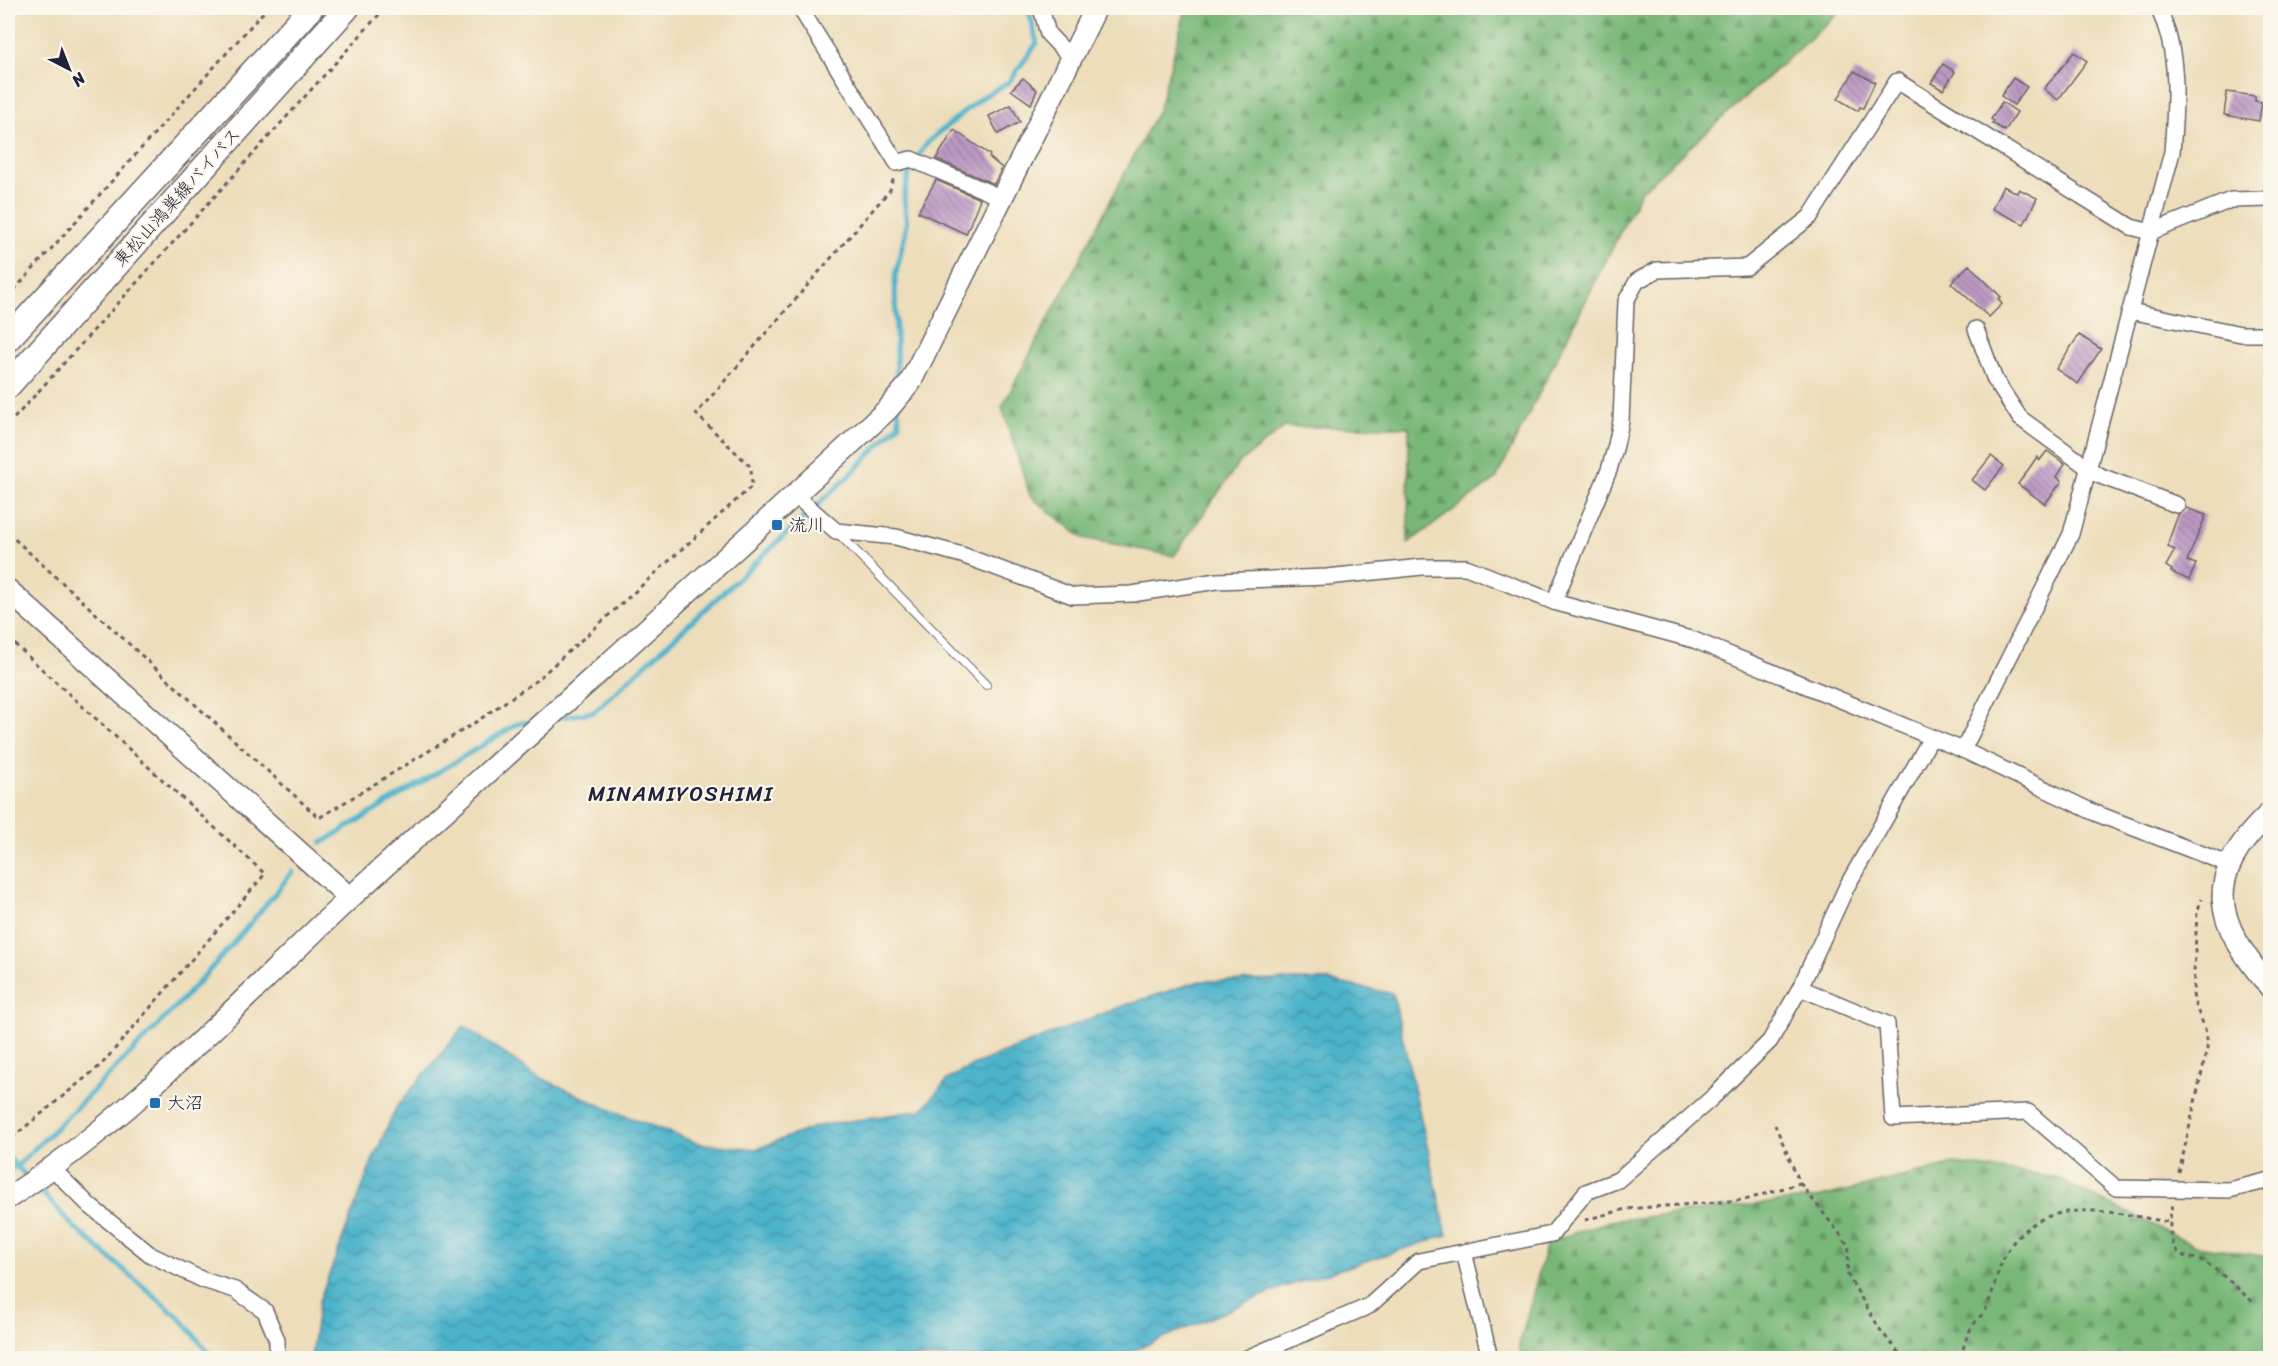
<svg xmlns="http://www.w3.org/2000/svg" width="2278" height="1366" viewBox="0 0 2278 1366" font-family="Sriracha,'Klee One',sans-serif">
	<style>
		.forest { fill: url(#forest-firs); stroke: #4e6c5a; stroke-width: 1.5 }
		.water { fill: url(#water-waves); stroke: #376a83; stroke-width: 1.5 }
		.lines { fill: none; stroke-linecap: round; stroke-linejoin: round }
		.stream { stroke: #4cb3cb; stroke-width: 5 }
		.building { fill: url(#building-back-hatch) }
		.lane-casing { stroke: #696367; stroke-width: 10 }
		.street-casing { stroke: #696367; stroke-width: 18 }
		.secondary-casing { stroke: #696367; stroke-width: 24 }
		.primary-casing { stroke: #696367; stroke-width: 27 }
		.path { stroke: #696367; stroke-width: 3; stroke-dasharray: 4.5 4.5; stroke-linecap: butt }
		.lane { stroke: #fff; stroke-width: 8 }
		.street { stroke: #fff; stroke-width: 15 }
		.secondary { stroke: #fff; stroke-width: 21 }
		.primary { stroke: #fff; stroke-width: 24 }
		.poi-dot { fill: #1f6fb2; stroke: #fbf7ec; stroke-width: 2 }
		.labels { text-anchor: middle; stroke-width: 4.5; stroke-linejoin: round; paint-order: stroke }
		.street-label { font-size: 18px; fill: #22223b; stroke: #fbf7ec }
		.poi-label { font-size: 18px; fill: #22223b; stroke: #fbf7ec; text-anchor: start }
		.quarter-label { font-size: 21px; letter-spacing: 1.5px; fill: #22223b; stroke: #fbf7ec }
	</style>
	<defs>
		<pattern id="forest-firs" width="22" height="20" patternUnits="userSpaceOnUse" patternTransform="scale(1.5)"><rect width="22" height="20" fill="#79b778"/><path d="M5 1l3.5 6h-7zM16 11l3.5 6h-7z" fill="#639464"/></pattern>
		<pattern id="water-waves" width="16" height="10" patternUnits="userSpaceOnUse" patternTransform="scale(1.5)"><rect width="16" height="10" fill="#4cb3cb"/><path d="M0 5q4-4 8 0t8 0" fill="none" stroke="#3f91a6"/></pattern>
		<pattern id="building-back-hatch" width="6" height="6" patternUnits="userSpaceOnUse" patternTransform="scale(1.5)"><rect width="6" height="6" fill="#bc98c3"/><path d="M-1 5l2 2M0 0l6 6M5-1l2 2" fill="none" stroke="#987ca0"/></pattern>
	</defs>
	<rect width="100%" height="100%" fill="#fbf7ec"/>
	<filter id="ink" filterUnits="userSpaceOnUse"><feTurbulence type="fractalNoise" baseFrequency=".0167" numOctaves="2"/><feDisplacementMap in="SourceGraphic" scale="12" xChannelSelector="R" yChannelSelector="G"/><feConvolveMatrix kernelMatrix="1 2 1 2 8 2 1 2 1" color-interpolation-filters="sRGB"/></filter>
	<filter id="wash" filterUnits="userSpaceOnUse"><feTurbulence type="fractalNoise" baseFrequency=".008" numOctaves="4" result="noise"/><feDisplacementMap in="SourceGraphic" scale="24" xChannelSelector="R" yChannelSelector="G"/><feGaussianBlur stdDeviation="1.35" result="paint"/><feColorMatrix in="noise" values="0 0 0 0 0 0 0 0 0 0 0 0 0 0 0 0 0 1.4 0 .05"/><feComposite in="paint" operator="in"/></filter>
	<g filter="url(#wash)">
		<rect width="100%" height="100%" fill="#edddba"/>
		<g class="forest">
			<polygon points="1186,8 1844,8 1641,191 1496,479 1408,543 1409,427 1285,427 1239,463 1174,556 1083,538 1030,496 1002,407 1159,108"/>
			<polygon points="1955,1164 2053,1177 2197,1246 2261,1256 2270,1255 2270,1358 1521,1358 1519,1346 1547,1242 1610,1221 1821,1197"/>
		</g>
		<polygon class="water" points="1324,980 1393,994 1447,1235 1281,1288 1116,1358 311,1358 319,1301 373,1159 396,1108 464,1026 537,1076 613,1111 697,1143 756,1149 817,1126 922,1110 947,1080 973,1065 1125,1005 1199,981"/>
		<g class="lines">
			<g class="stream">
				<polyline points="897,388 895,277 907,225 904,197 910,168 928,142 981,98 1009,82 1037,43 1028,8"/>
				<polyline points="561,717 594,712 853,472 899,424 898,406"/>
				<polyline points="322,843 517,724 534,721"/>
				<polyline points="8,1157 28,1178"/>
				<path d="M8,1172L17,1166C113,1072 210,978 292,872"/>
				<polyline points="34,1184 75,1228 182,1320 213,1358"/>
			</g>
		</g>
		<g id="blocks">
			<g class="building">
				<polygon points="2074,52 2087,61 2058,100 2044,89"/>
				<polygon points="1943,64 1955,72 1943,90 1931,83"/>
				<polygon points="1854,71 1875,82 1863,108 1860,107 1858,111 1838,99"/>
				<polygon points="1023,78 1037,90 1031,104 1011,90"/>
				<polygon points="2013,78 2027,87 2014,105 2001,96"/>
				<polygon points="2227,92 2255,96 2255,101 2262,102 2259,121 2224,115"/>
				<polygon points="2002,102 2017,112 2005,131 1992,123 1994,121 1991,119"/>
				<polygon points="1011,105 1020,122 998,134 989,116"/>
				<polygon points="954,130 990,155 989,157 1002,168 994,184 936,159"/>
				<polygon points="936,180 980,199 966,234 918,212"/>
				<polygon points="2003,186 2017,193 2019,189 2037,198 2024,224 1992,209"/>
				<polygon points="1969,265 2001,297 1998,299 2002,304 1989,317 1951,283"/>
				<polygon points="2079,335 2101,349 2078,384 2056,369"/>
				<polygon points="2047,451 2065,464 2057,477 2062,481 2045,504 2018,484 2037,457 2040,460"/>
				<polygon points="1991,456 2004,466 1985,490 1972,480"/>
				<polygon points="2186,508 2206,515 2187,561 2196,564 2189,580 2171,572 2172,570 2166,566 2175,550 2168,547 2169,540 2178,515"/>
			</g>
		</g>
	</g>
	<g filter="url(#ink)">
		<use href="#blocks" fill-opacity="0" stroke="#696367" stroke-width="1.5"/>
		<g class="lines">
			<defs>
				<polyline id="lane" points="837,532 986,685"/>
				<g id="street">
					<polyline points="800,8 897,163 911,159 1002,198"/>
					<polyline points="1041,8 1048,34 1071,58"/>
					<polyline points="2130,311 2241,334 2270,334"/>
					<polyline points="1976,329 1995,380 2020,418 2098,475 2177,505"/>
					<polyline points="796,496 836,531 896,537 962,555 1073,596 1132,594 1217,581 1327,577 1422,567 1466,567 1554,602 1694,640 1963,750 2095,813 2228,864"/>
					<polyline points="1554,602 1609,470 1616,445 1621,421 1626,301 1637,281 1657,270 1747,267 1810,217 1897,81 2131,227 2151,232 2231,200 2270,199"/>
					<path d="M1963,750L2071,534L2172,152C2176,104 2180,52 2158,8"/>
					<polyline points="1800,988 1887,1024 1893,1118 2028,1112 2116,1188 2229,1190 2270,1180"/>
					<polyline points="52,1168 90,1206 151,1255 203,1280 235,1290 265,1311 277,1340 277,1358"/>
					<polyline points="1464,1252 1490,1358"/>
					<polyline points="1247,1358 1369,1306 1419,1261 1552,1234 1586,1192 1618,1180 1713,1097 1770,1041 1800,988 1847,886 1931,738"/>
				</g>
				<g id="secondary">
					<polyline points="8,590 350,898"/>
					<path d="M2270,813C2202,877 2213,920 2270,987"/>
					<path d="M8,1198C136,1115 240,1000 351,897C529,733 711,574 888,409L910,383L1096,8"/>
				</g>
				<g id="primary">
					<polyline points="8,339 311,8"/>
					<polyline points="8,386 347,8"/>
				</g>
			</defs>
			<use href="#lane" class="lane-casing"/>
			<use href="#street" class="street-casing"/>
			<use href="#secondary" class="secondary-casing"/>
			<use href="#primary" class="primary-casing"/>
			<g class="path">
				<polyline points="8,297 267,8"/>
				<polyline points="8,425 385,8"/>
				<polyline points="8,533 319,818 473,724 537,680 752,486 751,467 696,414 890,190 894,177"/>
				<polyline points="8,638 265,874 101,1065 8,1141"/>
				<path d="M2179,1173L2207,1049C2209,1025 2196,1016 2193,994L2197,912L2202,899"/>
				<polyline points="1800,1183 1849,1246 1847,1274 1881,1331 1903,1358"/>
				<path d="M2172,1205C2169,1219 2168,1238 2177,1251C2183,1259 2195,1257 2203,1261C2221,1272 2238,1289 2254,1303"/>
				<polyline points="1585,1220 1626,1209 1745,1200 1800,1183 1775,1125"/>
				<path d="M1961,1358C1964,1345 1966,1335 1974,1324C1978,1318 1985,1313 1987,1306C1995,1288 1998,1266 2008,1250C2043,1192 2114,1213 2168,1222"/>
			</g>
			<use href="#lane" class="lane"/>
			<use href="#street" class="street"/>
			<use href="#secondary" class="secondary"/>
			<use href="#primary" class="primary"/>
		</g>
	</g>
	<g class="poi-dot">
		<rect x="771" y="519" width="12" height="12" rx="3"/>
		<rect x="149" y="1097" width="12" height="12" rx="3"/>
	</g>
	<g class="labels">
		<g class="street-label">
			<text transform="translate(177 197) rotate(-48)" y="6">東松山鴻巣線バイパス</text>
		</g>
		<g class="poi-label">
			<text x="789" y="531">流川</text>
			<text x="167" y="1109">大沼</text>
		</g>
		<g class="quarter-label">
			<text x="681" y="801">MINAMIYOSHIMI</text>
		</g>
	</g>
	<rect width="2278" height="1366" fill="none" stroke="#fbf7ec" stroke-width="30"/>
	<g transform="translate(69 69) rotate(138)" stroke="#fbf7ec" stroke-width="4.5" paint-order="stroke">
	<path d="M0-4.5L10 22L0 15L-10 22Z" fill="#22223b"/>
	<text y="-9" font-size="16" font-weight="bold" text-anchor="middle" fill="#22223b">N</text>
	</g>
</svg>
